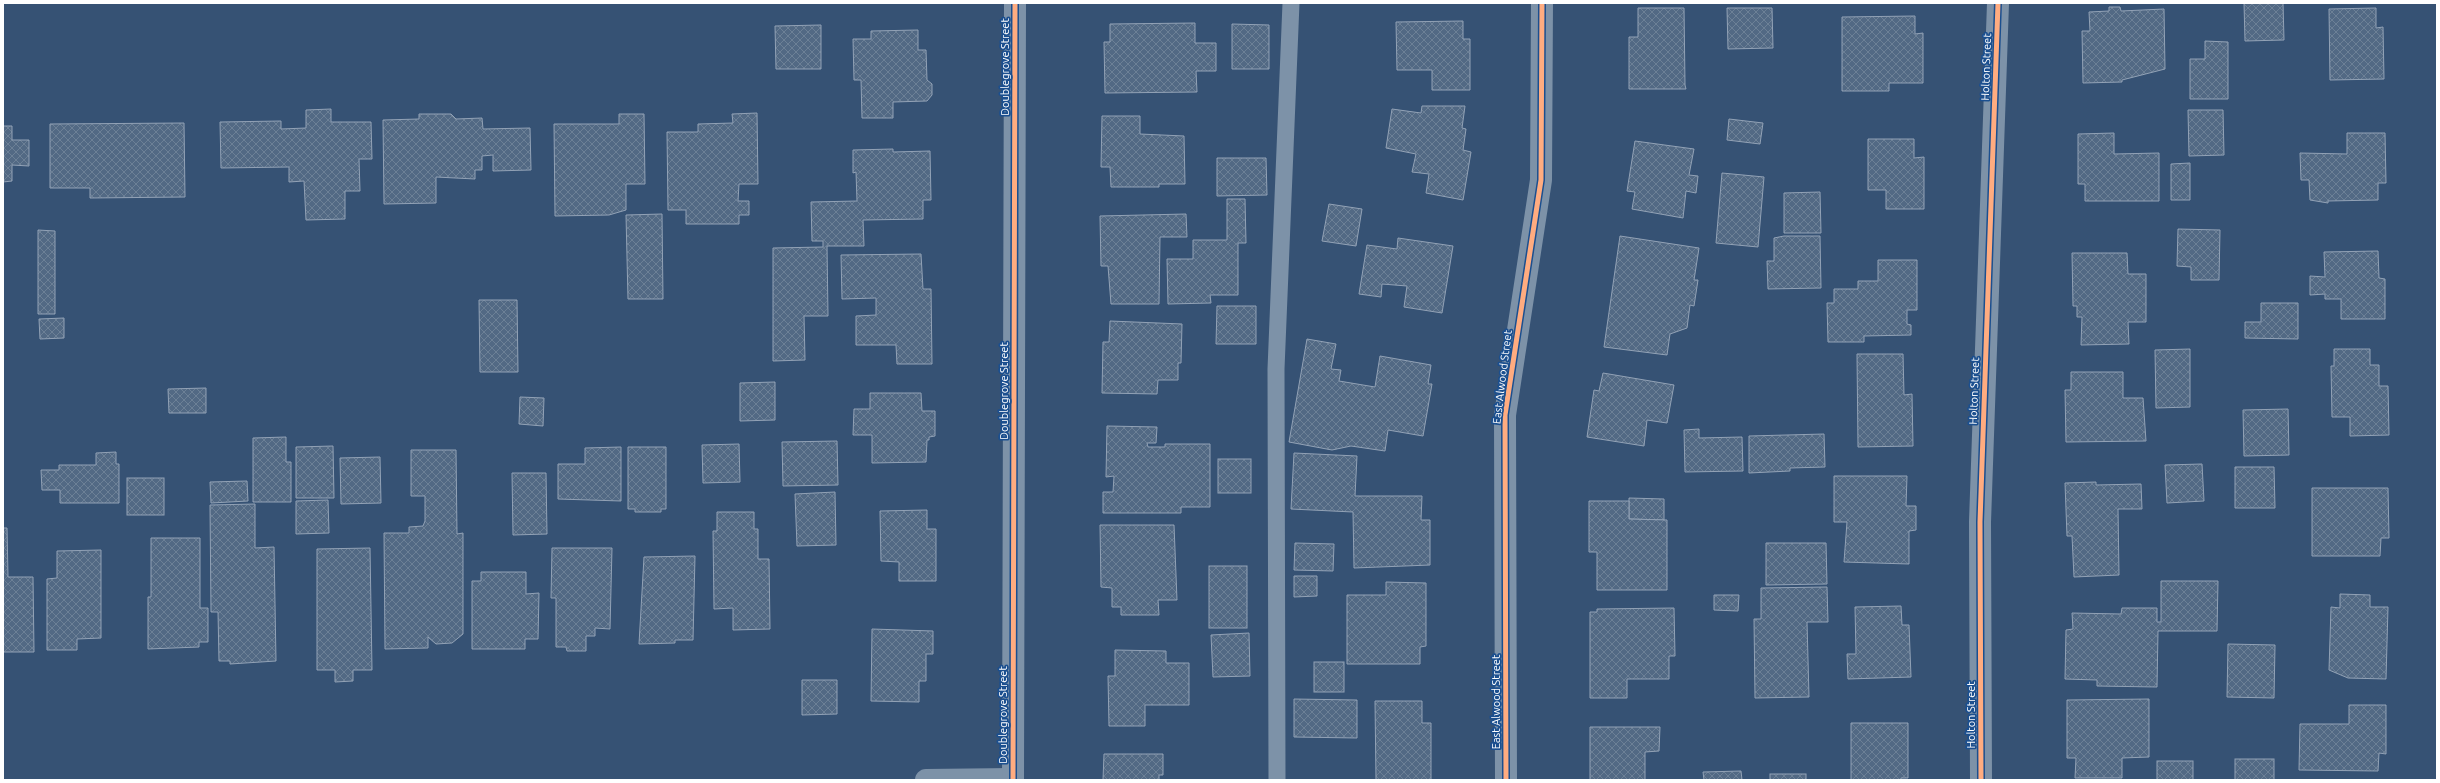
<svg xmlns="http://www.w3.org/2000/svg" width="2440" height="783" viewBox="0 0 2440 783" font-family="Ubuntu,sans-serif">
	<style>
		.building { fill: url(#building-cross-hatch); stroke: #92a2b6 }
		.lines { fill: none; stroke-linecap: round; stroke-linejoin: round }
		.lane { stroke: #7d92a8; stroke-width: 17 }
		.street { stroke: #7d92a8; stroke-width: 22 }
		.cycleway-casing { stroke: #1b4f8f; stroke-width: 8 }
		.cycleway { stroke: #ffac80; stroke-width: 5 }
		.labels { text-anchor: middle; stroke-width: 3.5; stroke-linejoin: round; paint-order: stroke }
		.street-label { font-size: 11px; fill: #fff; stroke: #1b4f8f }
	</style>
	<defs>
		<pattern id="building-cross-hatch" width="8" height="8" patternUnits="userSpaceOnUse"><rect width="8" height="8" fill="#526984"/><path d="M0 0l8 8M0 8l8-8" fill="none" stroke="#6c8096"/></pattern>
	</defs>
	<rect width="100%" height="100%" fill="#365274"/>
	<g class="building">
		<polygon points="2244,3 2283,3 2284,40 2245,41"/>
		<polygon points="2109,7 2120,7 2121,11 2164,9 2165,69 2122,80 2122,82 2083,83 2082,31 2090,31 2089,12 2109,11"/>
		<polygon points="1638,8 1684,8 1685,85 1686,89 1629,89 1629,37 1638,37"/>
		<polygon points="1727,8 1772,8 1773,48 1728,49"/>
		<polygon points="2376,8 2376,28 2383,27 2384,79 2330,80 2329,9"/>
		<polygon points="1915,16 1915,34 1923,33 1923,83 1889,83 1889,91 1842,91 1842,17"/>
		<polygon points="1463,21 1463,39 1470,39 1470,90 1432,90 1432,70 1397,70 1396,22"/>
		<polygon points="1195,23 1195,43 1216,43 1216,71 1196,71 1197,92 1105,93 1104,42 1110,42 1110,24"/>
		<polygon points="1232,24 1269,25 1269,69 1232,69"/>
		<polygon points="821,25 821,69 776,69 775,26"/>
		<polygon points="918,30 918,50 926,50 927,80 932,84 932,95 927,101 893,102 893,118 862,118 861,80 854,80 853,39 871,39 871,31"/>
		<polygon points="2205,41 2228,42 2228,99 2190,99 2190,59 2205,59"/>
		<polygon points="1422,106 1465,106 1462,128 1466,129 1463,150 1471,152 1463,200 1426,193 1429,174 1412,172 1416,154 1386,148 1392,109 1421,113"/>
		<polygon points="331,109 331,122 371,122 372,159 359,159 360,191 345,191 345,219 306,220 304,181 289,182 289,167 221,168 220,122 281,121 281,129 306,128 306,110"/>
		<polygon points="2188,110 2223,110 2224,155 2189,156"/>
		<polygon points="757,113 758,184 739,184 738,201 749,201 749,215 739,215 739,224 686,224 686,210 668,210 667,132 698,132 698,124 733,123 732,114"/>
		<polygon points="419,114 451,114 456,119 482,118 483,129 530,128 531,170 493,171 493,155 482,156 482,170 475,170 475,179 436,177 436,203 384,204 383,120 419,119"/>
		<polygon points="619,114 644,114 645,184 626,184 626,210 609,215 555,216 554,124 619,124"/>
		<polygon points="1102,116 1140,116 1140,134 1184,136 1185,184 1159,184 1159,187 1111,187 1110,167 1101,167"/>
		<polygon points="1729,119 1763,123 1760,144 1727,140"/>
		<polygon points="184,123 185,197 90,198 90,188 50,188 50,124"/>
		<polygon points="3,126 12,126 12,140 29,140 29,166 12,165 12,181 3,182"/>
		<polygon points="2114,133 2114,154 2159,153 2159,201 2085,201 2085,184 2078,184 2078,134"/>
		<polygon points="2347,133 2385,133 2386,183 2378,183 2378,200 2328,201 2328,203 2310,200 2309,180 2301,180 2300,153 2347,154"/>
		<polygon points="1868,139 1914,139 1914,158 1924,157 1924,209 1886,209 1886,190 1868,190"/>
		<polygon points="1635,141 1694,149 1689,175 1698,176 1696,193 1686,191 1683,218 1632,209 1635,192 1627,191"/>
		<polygon points="893,149 893,152 930,151 931,200 923,200 923,219 863,220 864,246 827,246 828,316 804,316 805,360 773,361 773,248 823,247 823,241 812,241 811,202 857,201 856,172 853,173 853,150"/>
		<polygon points="1217,158 1266,158 1267,195 1217,196"/>
		<polygon points="2190,163 2190,200 2171,200 2171,164"/>
		<polygon points="1722,173 1764,177 1758,247 1716,243"/>
		<polygon points="1820,192 1821,233 1784,233 1784,193"/>
		<polygon points="1227,199 1245,199 1246,243 1238,243 1238,295 1210,295 1211,303 1168,304 1167,259 1193,259 1193,240 1227,240"/>
		<polygon points="1329,204 1362,209 1356,246 1322,241"/>
		<polygon points="662,214 663,299 628,299 626,215"/>
		<polygon points="1186,214 1187,237 1160,237 1159,304 1111,304 1108,266 1101,266 1100,216"/>
		<polygon points="2178,229 2220,230 2219,280 2191,280 2191,267 2177,266"/>
		<polygon points="38,230 55,231 55,314 38,314"/>
		<polygon points="1620,236 1699,248 1694,280 1698,280 1694,306 1690,305 1687,328 1670,334 1667,355 1604,347"/>
		<polygon points="1784,236 1820,236 1821,288 1768,289 1767,261 1774,261 1774,238"/>
		<polygon points="1398,238 1453,246 1442,313 1404,307 1407,286 1382,284 1381,297 1359,294 1367,245 1397,249"/>
		<polygon points="2378,251 2379,278 2385,279 2385,319 2341,319 2341,299 2325,299 2325,294 2310,295 2310,276 2325,277 2324,252"/>
		<polygon points="2072,253 2127,253 2128,274 2146,274 2146,322 2128,322 2129,344 2081,345 2082,317 2077,317 2077,306 2073,306"/>
		<polygon points="921,254 923,289 931,289 932,364 897,364 896,345 856,345 856,316 876,315 876,298 842,299 841,255"/>
		<polygon points="1878,260 1917,260 1917,310 1907,310 1907,324 1911,325 1911,335 1864,336 1864,342 1828,342 1827,303 1834,303 1834,289 1858,289 1858,281 1878,281"/>
		<polygon points="479,300 517,300 518,372 480,372"/>
		<polygon points="2261,303 2298,303 2298,339 2245,338 2245,322 2261,322"/>
		<polygon points="1217,306 1256,306 1256,344 1216,344"/>
		<polygon points="64,318 64,338 40,339 39,319"/>
		<polygon points="1110,321 1182,324 1181,363 1178,363 1178,380 1158,380 1157,394 1102,393 1103,342 1109,342"/>
		<polygon points="1307,339 1336,344 1331,369 1341,370 1339,381 1375,387 1380,356 1431,365 1428,384 1432,384 1423,436 1388,430 1385,451 1351,446 1332,450 1289,442"/>
		<polygon points="2190,349 2190,407 2156,408 2155,350"/>
		<polygon points="2334,349 2370,349 2370,365 2379,365 2379,386 2388,386 2389,435 2350,436 2350,417 2332,417 2331,366 2334,366"/>
		<polygon points="1857,354 1903,354 1904,395 1912,394 1913,446 1858,447"/>
		<polygon points="2071,372 2123,372 2123,398 2143,398 2146,441 2066,442 2065,390 2071,390"/>
		<polygon points="1603,373 1674,385 1667,423 1647,420 1644,446 1587,437 1594,390 1599,391"/>
		<polygon points="775,382 775,420 740,421 740,383"/>
		<polygon points="206,388 206,413 169,413 168,389"/>
		<polygon points="870,393 921,393 922,411 935,411 935,436 929,437 929,440 927,440 926,462 872,463 872,435 853,435 854,409 870,409"/>
		<polygon points="520,397 544,398 543,426 519,424"/>
		<polygon points="2288,409 2289,455 2244,456 2243,410"/>
		<polygon points="1107,426 1157,427 1156,443 1147,443 1148,447 1165,447 1165,444 1210,444 1210,507 1181,507 1181,513 1103,513 1103,492 1113,492 1114,476 1106,477"/>
		<polygon points="1699,429 1699,438 1742,437 1743,471 1685,472 1684,430"/>
		<polygon points="1824,434 1825,467 1790,468 1790,471 1749,473 1749,436"/>
		<polygon points="286,437 286,462 291,462 291,502 253,502 253,438"/>
		<polygon points="837,441 838,485 783,486 782,442"/>
		<polygon points="739,444 740,482 703,483 702,445"/>
		<polygon points="333,446 334,498 296,498 296,447"/>
		<polygon points="621,447 621,501 558,499 558,464 585,464 585,448"/>
		<polygon points="628,447 666,447 666,509 661,509 661,512 635,512 635,509 628,509"/>
		<polygon points="411,450 456,450 457,534 463,533 463,634 452,643 436,644 428,637 428,648 385,649 384,533 409,533 409,527 423,526 425,521 425,496 411,496"/>
		<polygon points="116,452 116,464 119,464 119,503 60,503 60,490 42,490 41,470 59,470 59,465 96,465 96,453"/>
		<polygon points="1294,453 1357,456 1355,496 1422,496 1421,520 1430,520 1430,565 1354,568 1353,512 1291,509"/>
		<polygon points="380,457 381,503 341,504 340,458"/>
		<rect x="1218" y="459" width="33" height="34"/>
		<polygon points="2202,464 2204,501 2167,503 2165,465"/>
		<polygon points="2235,467 2274,467 2275,508 2235,508"/>
		<polygon points="512,473 546,473 547,534 513,535"/>
		<polygon points="1834,476 1907,476 1906,506 1916,506 1916,530 1909,531 1909,564 1844,562 1847,522 1834,522"/>
		<rect x="127" y="478" width="37" height="37"/>
		<polygon points="247,481 248,501 211,503 210,482"/>
		<polygon points="2096,482 2096,485 2141,484 2142,509 2118,509 2119,575 2074,577 2072,536 2067,536 2065,483"/>
		<polygon points="2312,488 2388,488 2389,538 2381,538 2380,556 2312,556"/>
		<polygon points="835,492 836,545 797,546 795,494"/>
		<polygon points="1629,498 1664,499 1664,520 1629,519"/>
		<polygon points="328,500 329,533 296,534 296,501"/>
		<polygon points="1589,501 1629,501 1629,519 1667,520 1667,590 1597,590 1597,552 1589,552"/>
		<polygon points="255,504 255,548 274,547 276,661 230,664 230,661 219,661 218,612 211,612 210,505"/>
		<polygon points="927,510 927,529 936,529 936,581 899,581 899,562 881,561 880,511"/>
		<polygon points="717,512 754,512 754,529 758,529 758,559 769,559 770,629 733,630 733,608 714,609 713,531 717,531"/>
		<polygon points="1100,525 1174,525 1177,600 1158,600 1159,615 1121,615 1121,607 1112,607 1112,588 1101,587"/>
		<polygon points="3,528 7,528 8,577 33,577 34,652 3,652"/>
		<polygon points="151,538 200,538 200,608 208,608 208,642 199,642 199,647 148,649 148,597 151,597"/>
		<polygon points="1295,543 1334,544 1333,571 1294,570"/>
		<polygon points="1766,543 1826,543 1827,584 1766,585"/>
		<polygon points="370,548 372,670 353,670 353,681 335,682 335,670 317,670 317,549"/>
		<polygon points="552,548 612,548 610,629 595,628 595,636 586,636 586,651 567,651 566,647 556,647 556,598 551,598"/>
		<polygon points="101,550 101,638 77,639 77,650 47,650 47,579 57,578 57,551"/>
		<polygon points="695,556 693,640 675,640 675,643 639,644 644,557"/>
		<rect x="1209" y="566" width="38" height="62"/>
		<polygon points="481,572 526,572 526,594 539,593 538,639 525,639 525,649 472,649 472,581 481,581"/>
		<polygon points="1294,576 1317,576 1317,596 1294,597"/>
		<polygon points="2161,581 2218,581 2217,631 2158,631 2157,687 2097,686 2097,680 2065,679 2066,630 2073,629 2072,613 2121,614 2122,608 2157,608 2157,622 2161,622"/>
		<polygon points="1386,582 1426,583 1426,646 1420,647 1420,664 1347,664 1347,595 1386,595"/>
		<polygon points="1827,587 1828,622 1807,622 1809,697 1755,698 1754,619 1761,619 1761,588"/>
		<polygon points="2340,594 2370,595 2370,607 2388,607 2386,679 2348,678 2329,670 2331,607 2340,608"/>
		<polygon points="1714,595 1739,595 1738,611 1714,610"/>
		<polygon points="1901,606 1902,625 1909,625 1911,677 1848,679 1847,654 1856,654 1855,607"/>
		<polygon points="1674,608 1675,656 1669,656 1669,679 1627,679 1627,698 1590,698 1590,612 1597,612 1597,609"/>
		<polygon points="872,629 933,631 933,654 926,654 926,681 919,681 919,702 871,701"/>
		<polygon points="1249,633 1250,676 1213,677 1211,635"/>
		<polygon points="2228,644 2275,645 2274,698 2227,697"/>
		<polygon points="1115,650 1166,651 1166,663 1189,663 1189,705 1145,705 1145,726 1109,726 1108,676 1115,676"/>
		<rect x="1314" y="662" width="30" height="30"/>
		<polygon points="802,680 837,680 837,714 802,715"/>
		<polygon points="1294,699 1357,700 1357,738 1294,737"/>
		<polygon points="2149,699 2149,757 2122,758 2122,778 2075,778 2076,758 2067,758 2067,700"/>
		<polygon points="1375,701 1422,701 1422,723 1431,723 1431,780 1376,780"/>
		<polygon points="2349,705 2386,705 2386,754 2379,753 2378,771 2299,770 2300,724 2349,724"/>
		<polygon points="1851,723 1908,723 1908,778 1901,778 1901,780 1851,780"/>
		<polygon points="1590,727 1660,727 1659,751 1645,752 1645,780 1590,780"/>
		<polygon points="1104,754 1163,754 1163,775 1159,775 1159,780 1103,780"/>
		<rect x="2235" y="759" width="39" height="21"/>
		<rect x="2157" y="761" width="36" height="19"/>
		<polygon points="1741,771 1742,780 1704,780 1703,772"/>
		<rect x="1770" y="774" width="36" height="6"/>
	</g>
	<g class="lines">
		<polyline class="lane" points="1277,780 1276,369 1291,3"/>
		<g class="street">
			<polyline points="926,780 1013,779"/>
			<polyline points="1013,780 1015,3"/>
			<polyline points="1506,780 1505,415 1541,180 1542,3"/>
			<polyline points="1981,780 1980,522 1998,3"/>
		</g>
		<defs>
			<g id="cycleway">
				<polyline points="1013,780 1015,3"/>
				<polyline points="1506,780 1505,415 1541,180 1542,3"/>
				<polyline points="1981,780 1980,522 1998,3"/>
			</g>
		</defs>
		<use href="#cycleway" class="cycleway-casing"/>
		<use href="#cycleway" class="cycleway"/>
	</g>
	<g class="labels">
		<g class="street-label">
			<text transform="translate(1005 67) rotate(-90)" y="4">Doublegrove Street</text>
			<text transform="translate(1986 67) rotate(-88)" y="4">Holton Street</text>
			<text transform="translate(1502 377) rotate(-83)" y="4">East Alwood Street</text>
			<text transform="translate(1004 391) rotate(-90)" y="4">Doublegrove Street</text>
			<text transform="translate(1974 391) rotate(-88)" y="4">Holton Street</text>
			<text transform="translate(1496 702) rotate(-90)" y="4">East Alwood Street</text>
			<text transform="translate(1003 715) rotate(-90)" y="4">Doublegrove Street</text>
			<text transform="translate(1971 715) rotate(-90)" y="4">Holton Street</text>
		</g>
	</g>
	<rect width="2440" height="783" fill="none" stroke="#ffffff" stroke-width="8"/>
</svg>
